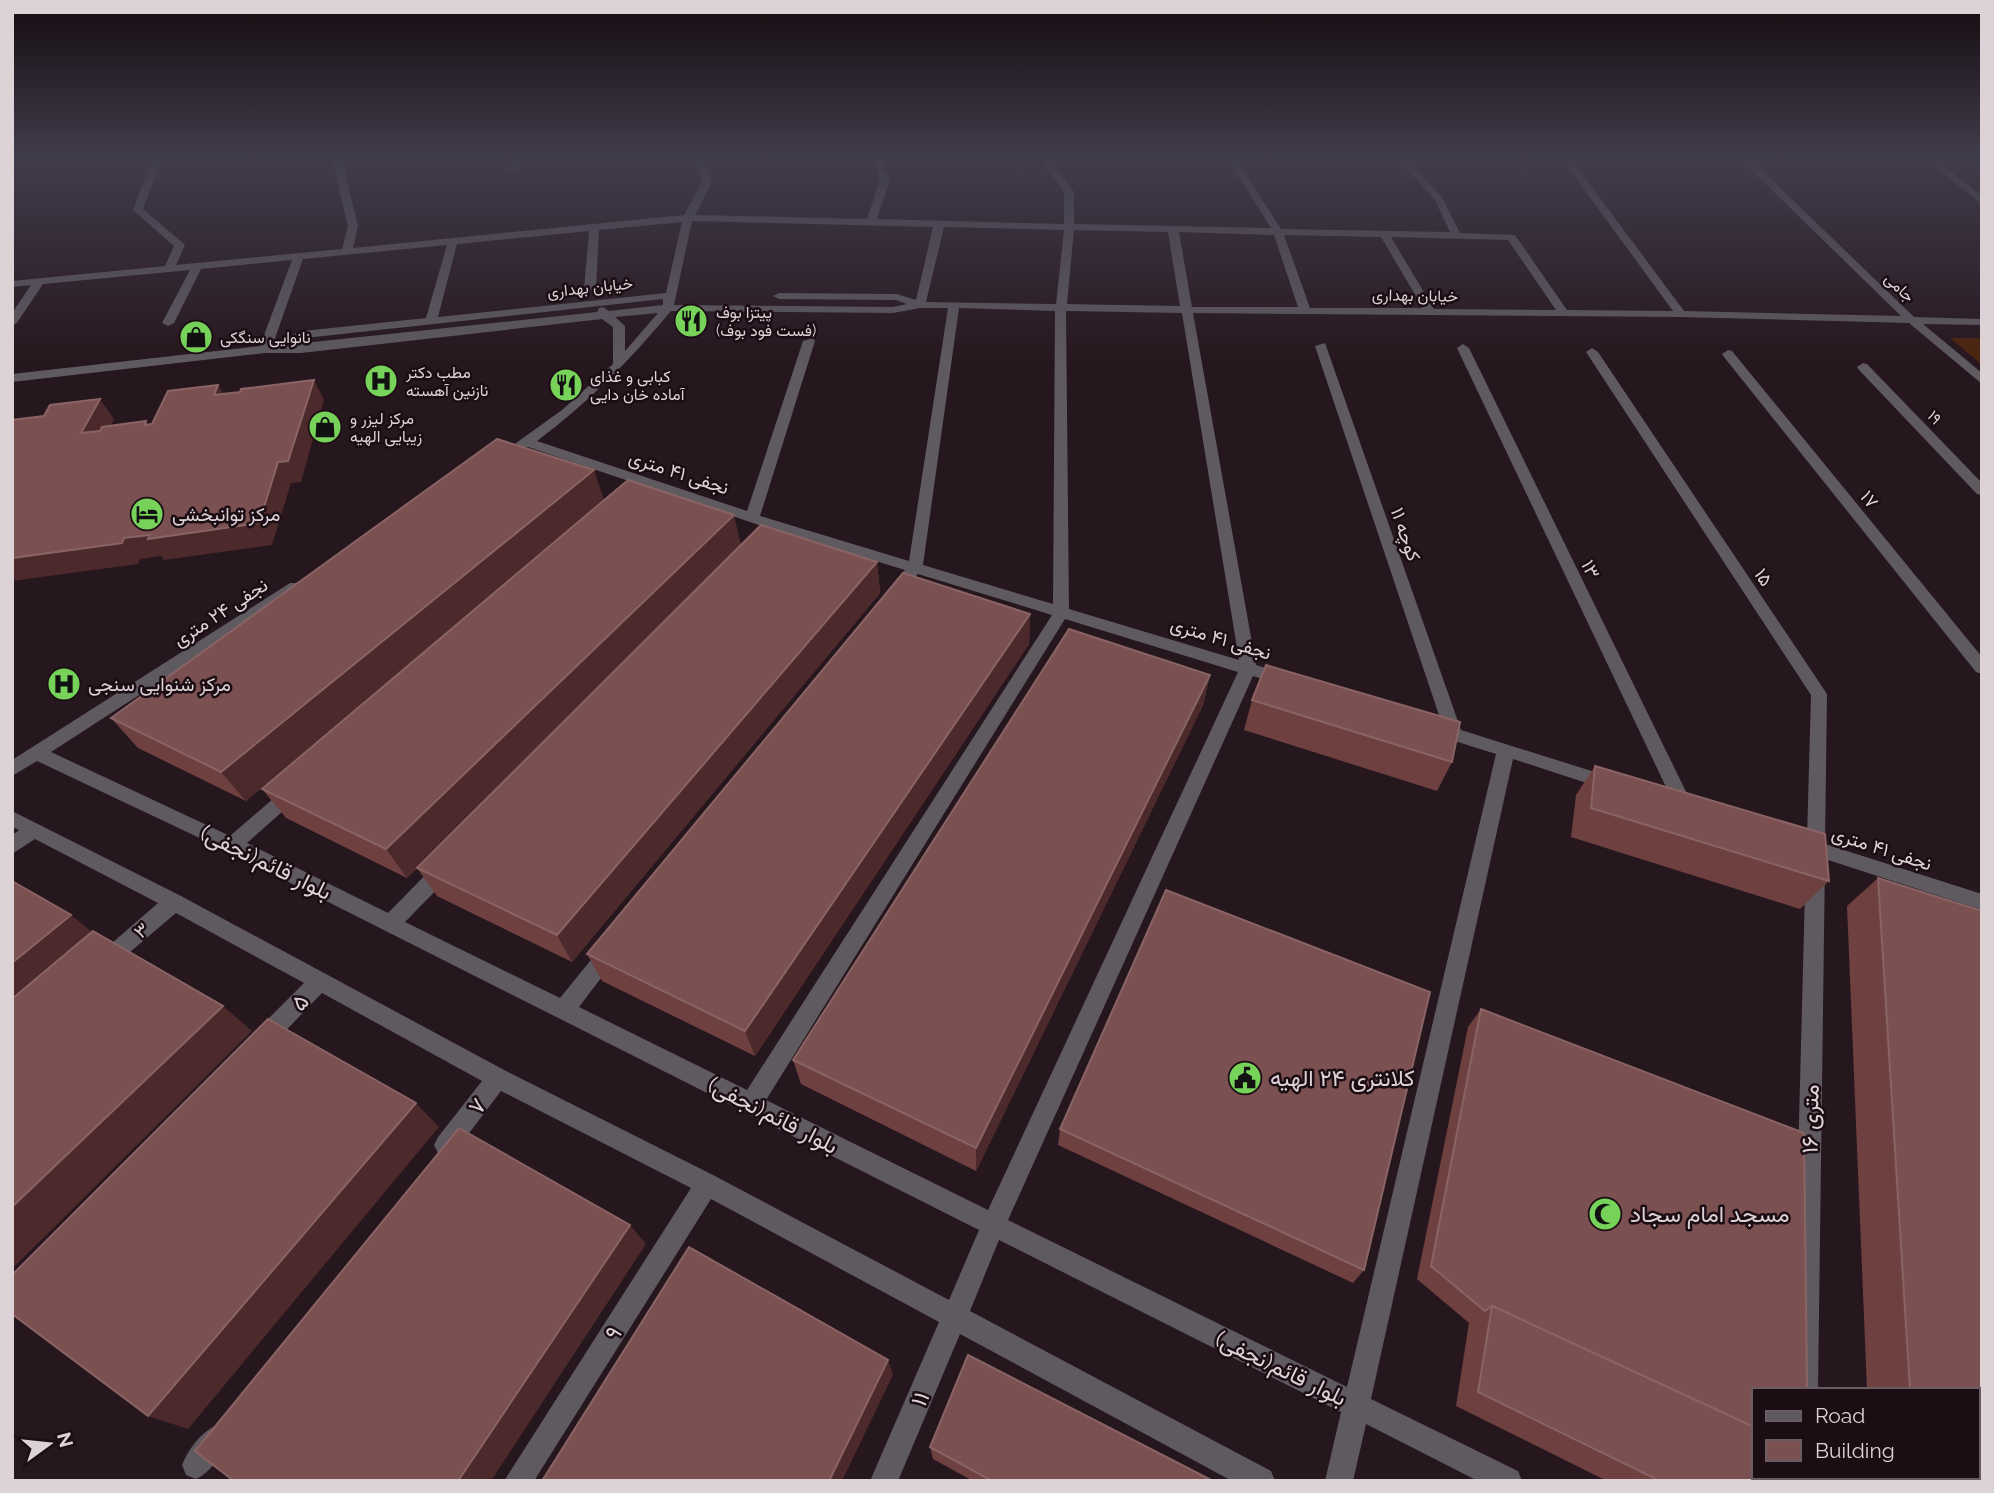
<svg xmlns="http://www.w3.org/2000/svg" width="1994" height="1493" viewBox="0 0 1994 1493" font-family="Raleway,Vazirmatn,sans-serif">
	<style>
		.green { fill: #4b240c }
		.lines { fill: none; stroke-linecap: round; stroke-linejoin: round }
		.minor { fill: #5f5a60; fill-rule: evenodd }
		.wall { fill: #6e4040 }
		.shaded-wall { fill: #4c292b }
		.building { fill: #7a5050; stroke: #8a6465; stroke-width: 2 }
		.labels { text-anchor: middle; stroke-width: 5; stroke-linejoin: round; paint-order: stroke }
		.far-street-label { font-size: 16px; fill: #ddd2d6; stroke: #1c0d14 }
		.far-poi-label { font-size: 16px; fill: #ddd2d6; stroke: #1c0d14; text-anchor: start }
		.street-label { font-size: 19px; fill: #ddd2d6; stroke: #1c0d14 }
		.poi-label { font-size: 19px; fill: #ddd2d6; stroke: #1c0d14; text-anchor: start }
		.near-street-label { font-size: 23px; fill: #ddd2d6; stroke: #1c0d14 }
		.near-poi-label { font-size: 23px; fill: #ddd2d6; stroke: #1c0d14; text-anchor: start }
	</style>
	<rect width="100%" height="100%" fill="#26161d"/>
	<polygon class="green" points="1950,338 1982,338 1982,365"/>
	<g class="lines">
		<g class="minor">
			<path d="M154,155H163L143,209L185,245L176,265L342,249L348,226L331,155H341L358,226L353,248L684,215L702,182L693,155H703L712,182L695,215L867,219L880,180L871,155H880L890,180L877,219L1064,224V192L1038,155H1047L1074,192V224L1271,228L1225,155H1234L1281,229L1450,232L1435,200L1394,155H1403L1442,197L1460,233L1515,235L1567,310L1673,311L1559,155H1568L1684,311L1901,316L1736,155H1746L1914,317L1982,319V325L1923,324L1982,373V384L1909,323L1681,317L1193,313L1256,665L1291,676L1293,680L1285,686L1253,676L1008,1220L1347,1387L1496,754L1429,733L1426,728L1429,723L1442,724L1315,346L1325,343L1461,730L1614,778L1617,783L1614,788L1608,790L1513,759L1371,1399L1518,1471L1522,1481H1478L1366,1424L1353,1481H1325L1341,1412L999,1240L970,1311L1271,1471L1275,1481H1232L960,1334L898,1481H870L939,1322L711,1199L534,1481H504L691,1188L501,1091L454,1153L446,1157L438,1153L434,1145L438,1137L482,1081L322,993L270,1047L262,1050L254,1047L251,1040L254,1033L304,983L176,913L110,969L103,972L96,969L93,963L96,957L158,903L35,839L12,854V835L19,830L12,827V811L181,896L506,1071L715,1176L949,1300L979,1230L225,850L37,761L12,776V760L290,583H300L303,587L300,591L51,752L230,836L288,786H300L303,791L300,796L247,843L388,913L438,862L445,860L452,862L455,868L452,874L405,922L560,998L603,945L610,942L617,945L620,951L617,957L579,1007L747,1090L1052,615L918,574L913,579H903L900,576L905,570L771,529L528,447L516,449V443L562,410L613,364V327L602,319L301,353H265L12,382V374L260,346L292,260L201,269L174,323L168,326L162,323L190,270L43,284L16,324L12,325V313L31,285L12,287V281L165,266L174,246L133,210ZM692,221L933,227L916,300L897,294L779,293L773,296L779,299L896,300L907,304L893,307L674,305ZM682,222L666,293L438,317L457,244L589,231L584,289L590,292L596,289L599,230ZM944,227L1064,230L1056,304L926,302ZM1074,230L1168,232L1180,306L1067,304ZM1179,232L1274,235L1298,307H1192ZM1284,235L1381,237L1423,308H1310ZM1391,237L1508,240L1556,310L1434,309ZM447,245L426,318L303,331L274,341L303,259ZM663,299V305L609,311L603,307L599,308L597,312L285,345L305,338ZM920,308H948L909,561L760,516L815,341L813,338L803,341L747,511L537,441C588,403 630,360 671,311L893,313ZM959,308L1055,311L1053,604L923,565ZM1066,311L1182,313L1239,660L1069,609ZM658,313L625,351V326L615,317ZM1065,619L1238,672L988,1210L766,1100Z"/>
			<polygon points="518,155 527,155 516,170 510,170 508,168"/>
			<polygon points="1920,155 1930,155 1982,196 1982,204"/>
			<polygon points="1463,344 1469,348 1694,808 1691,813 1685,815 1679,813 1676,808 1457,348"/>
			<polygon points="1592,348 1598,352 1827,694 1825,844 1982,894 1982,910 1825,859 1818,1390 1792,1390 1806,853 1798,850 1796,845 1798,840 1807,838 1811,695 1586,352"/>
			<polygon points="1728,350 1732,351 1982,657 1982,674 1976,672 1724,357 1722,354"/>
			<polygon points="1863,363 1867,364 1982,483 1982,495 1977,494 1859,370 1857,367"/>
			<path d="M215,1426L225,1430L229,1440C222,1455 211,1472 196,1479L186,1475L182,1465C188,1450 200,1433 215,1426Z"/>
		</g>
	</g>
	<g class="wall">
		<polygon points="604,500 246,801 138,748 111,718"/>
		<polygon points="741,545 877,562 880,593 572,962 437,896 417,868 407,878 286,818 262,789"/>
		<polygon points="1030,614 1029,644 755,1056 602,981 587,954"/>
		<polygon points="1210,675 1203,705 976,1171 801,1084 793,1060"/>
		<polygon points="1252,700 1452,762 1437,791 1244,730"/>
		<polygon points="1595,766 1829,881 1800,909 1571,837 1576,795"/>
		<polygon points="1878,878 1982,911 1982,1481 1871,1481 1871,1477 1978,1477 1978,1390 1867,1390 1847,906"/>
		<polygon points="1481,1009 1754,1390 1821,1481 1607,1481 1456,1406 1469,1323 1417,1279 1468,1027"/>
		<polygon points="1060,1129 1364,1270 1353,1283 1058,1145"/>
		<polygon points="930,1447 1213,1481 973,1481 933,1459"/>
	</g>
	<g class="shaded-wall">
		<polygon points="314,380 324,400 301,482 291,483 272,545 164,560 161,556 140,559 138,564 12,581 12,558 150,535 278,462"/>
		<polygon points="218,385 230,405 214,395"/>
		<polygon points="100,399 114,419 97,454 81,433"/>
		<polygon points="594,470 604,500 246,801 221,772"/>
		<polygon points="734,515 741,545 407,878 386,849"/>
		<polygon points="877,562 880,593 572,962 557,935"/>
		<polygon points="1030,614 1029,644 755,1056 745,1031"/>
		<polygon points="1210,675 1203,705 976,1171 976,1148"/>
		<polygon points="71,915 104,942 12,1020 12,963"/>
		<polygon points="223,1006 252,1031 12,1269 12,1207"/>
		<polygon points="416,1103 439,1127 188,1429 148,1416"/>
		<polygon points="630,1225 646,1244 491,1481 458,1481"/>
		<polygon points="888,1360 893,1375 842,1481 829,1481"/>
	</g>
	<g class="building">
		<polygon points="314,380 288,461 278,462 259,523 148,539 150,535 124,538 122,543 12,558 12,420 44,416 50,405 100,399 81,433 100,431 102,427 146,421 145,425 152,424 168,391 218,385 214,395 240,392 241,389"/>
		<polygon points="497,439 594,470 221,772 111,718"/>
		<polygon points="628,480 734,515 386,849 262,789"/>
		<polygon points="761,525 877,562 557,935 417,868"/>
		<polygon points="903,573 1030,614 745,1031 587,954"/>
		<polygon points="1069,629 1210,675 976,1148 793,1060"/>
		<polygon points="1266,665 1460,722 1452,762 1252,700"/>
		<polygon points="1595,766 1825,834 1829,881 1591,808"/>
		<polygon points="1878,878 1982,911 1982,1481 1916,1481 1916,1477 1978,1477 1978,1390 1910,1390"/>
		<polygon points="12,881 71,915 12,963"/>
		<polygon points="1166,890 1430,992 1364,1270 1060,1129"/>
		<polygon points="93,931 223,1006 12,1207 12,999"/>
		<polygon points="1481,1009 1804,1133 1807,1390 1754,1390 1754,1427 1492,1306 1485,1311 1431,1266"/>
		<polygon points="268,1019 416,1103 148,1416 12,1314 12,1275"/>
		<polygon points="459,1128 630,1225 458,1481 234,1481 195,1451"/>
		<polygon points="689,1247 888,1360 829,1481 542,1481"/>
		<polygon points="1492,1306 1754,1427 1754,1477 1821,1477 1821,1481 1660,1481 1478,1392"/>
		<polygon points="968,1355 1213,1481 992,1481 930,1447"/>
	</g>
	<linearGradient id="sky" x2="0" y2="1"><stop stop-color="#150c10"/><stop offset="0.43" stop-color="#413c4c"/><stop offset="1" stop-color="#413c4c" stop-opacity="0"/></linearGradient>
	<rect width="1994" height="364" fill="url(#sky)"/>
	<defs>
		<symbol id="restaurant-disc" viewBox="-11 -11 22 22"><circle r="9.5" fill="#77d259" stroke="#1c0d14"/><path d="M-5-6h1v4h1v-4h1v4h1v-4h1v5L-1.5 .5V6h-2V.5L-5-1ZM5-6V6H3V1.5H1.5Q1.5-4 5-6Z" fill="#111"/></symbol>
		<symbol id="shop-disc" viewBox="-11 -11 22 22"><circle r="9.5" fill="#77d259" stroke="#1c0d14"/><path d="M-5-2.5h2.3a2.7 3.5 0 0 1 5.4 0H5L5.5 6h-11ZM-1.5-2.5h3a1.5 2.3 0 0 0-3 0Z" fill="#111"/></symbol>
		<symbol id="hospital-disc" viewBox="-11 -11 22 22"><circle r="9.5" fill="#77d259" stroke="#1c0d14"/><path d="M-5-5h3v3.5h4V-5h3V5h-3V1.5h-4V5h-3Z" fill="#111"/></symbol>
		<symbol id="hotel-disc" viewBox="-11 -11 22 22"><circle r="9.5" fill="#77d259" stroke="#1c0d14"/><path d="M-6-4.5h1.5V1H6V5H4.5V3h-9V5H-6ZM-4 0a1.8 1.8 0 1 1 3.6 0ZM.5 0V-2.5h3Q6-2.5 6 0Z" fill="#111"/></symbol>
		<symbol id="civic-disc" viewBox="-11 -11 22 22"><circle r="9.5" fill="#77d259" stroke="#1c0d14"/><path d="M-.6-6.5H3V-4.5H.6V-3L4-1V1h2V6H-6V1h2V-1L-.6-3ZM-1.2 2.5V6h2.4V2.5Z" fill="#111"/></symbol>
		<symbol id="mosque-disc" viewBox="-11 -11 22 22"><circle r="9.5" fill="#77d259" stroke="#1c0d14"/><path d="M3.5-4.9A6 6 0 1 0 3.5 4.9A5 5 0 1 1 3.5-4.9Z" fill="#111"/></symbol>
	</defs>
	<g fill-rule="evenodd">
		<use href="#restaurant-disc" x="672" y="302" width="38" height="38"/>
		<use href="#shop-disc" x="177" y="318" width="38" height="38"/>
		<use href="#hospital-disc" x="362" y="362" width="38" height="38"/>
		<use href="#restaurant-disc" x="547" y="366" width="38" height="38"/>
		<use href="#shop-disc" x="306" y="408" width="38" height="38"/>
		<use href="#hotel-disc" x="128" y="495" width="38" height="38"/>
		<use href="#hospital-disc" x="45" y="665" width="38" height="38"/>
		<use href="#civic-disc" x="1226" y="1059" width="38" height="38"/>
		<use href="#mosque-disc" x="1586" y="1195" width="38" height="38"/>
	</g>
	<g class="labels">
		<g class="far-street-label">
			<text transform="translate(590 287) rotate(-6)" y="6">خیابان بهداری</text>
			<text transform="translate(1900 287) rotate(44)" y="6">جامی</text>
			<text transform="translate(1415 295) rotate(1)" y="6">خیابان بهداری</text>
			<text transform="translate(1935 417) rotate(46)" y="6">۱۹</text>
		</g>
		<g class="far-poi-label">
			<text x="716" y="318">پیتزا بوف<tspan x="716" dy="18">(فست فود بوف)</tspan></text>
			<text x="220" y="343">نانوایی سنگکی</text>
			<text x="406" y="378">مطب دکتر<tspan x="406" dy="18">نازنین آهسته</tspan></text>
			<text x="590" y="382">کبابی و غذای<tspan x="590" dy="18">آماده خان دایی</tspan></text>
			<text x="350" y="424">مرکز لیزر و<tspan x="350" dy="18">زیبایی الهیه</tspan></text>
		</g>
		<g class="street-label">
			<text transform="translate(679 472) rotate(18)" y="7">نجفی ۴۱ متری</text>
			<text transform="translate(1870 499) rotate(51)" y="7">۱۷</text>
			<text transform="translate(1406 534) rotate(71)" y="7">کوچه ۱۱</text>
			<text transform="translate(1591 569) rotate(64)" y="7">۱۳</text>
			<text transform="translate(1764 577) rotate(56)" y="7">۱۵</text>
			<text transform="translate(220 612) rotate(-33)" y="7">نجفی ۲۴ متری</text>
			<text transform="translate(1221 638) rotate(17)" y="7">نجفی ۴۱ متری</text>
			<text transform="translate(1882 848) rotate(18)" y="7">نجفی ۴۱ متری</text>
			<text transform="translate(141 930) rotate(-41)" y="7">۳</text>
		</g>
		<g class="poi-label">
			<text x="172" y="521">مرکز توانبخشی</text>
			<text x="88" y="691">مرکز شنوایی سنجی</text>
		</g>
		<g class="near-street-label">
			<text transform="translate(266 862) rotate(26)" y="8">بلوار قائم(نجفی)</text>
			<text transform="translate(300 1002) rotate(-45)" y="8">۵</text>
			<text transform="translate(477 1106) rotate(-52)" y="8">۷</text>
			<text transform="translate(773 1115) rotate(27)" y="8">بلوار قائم(نجفی)</text>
			<text transform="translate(1810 1119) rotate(-89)" y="8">۱۶ متری</text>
			<text transform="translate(613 1333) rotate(-57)" y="8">۹</text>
			<text transform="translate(1281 1368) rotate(26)" y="8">بلوار قائم(نجفی)</text>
			<text transform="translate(920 1399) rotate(-66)" y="8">۱۱</text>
		</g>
		<g class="near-poi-label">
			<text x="1270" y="1086">کلانتری ۲۴ الهیه</text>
			<text x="1630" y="1222">مسجد امام سجاد</text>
		</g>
	</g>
	<rect width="1994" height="1493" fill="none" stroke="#ddd2d6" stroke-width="28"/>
	<rect x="1752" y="1388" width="228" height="91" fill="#1c0d14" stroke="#695c62" stroke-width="2"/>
	<rect x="1766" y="1411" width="35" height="10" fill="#5f5a60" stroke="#695c62" stroke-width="2"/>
	<text x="1815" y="1423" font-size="21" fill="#ddd2d6">Road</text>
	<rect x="1766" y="1440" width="35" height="21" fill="#7a5050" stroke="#695c62" stroke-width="2"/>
	<text x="1815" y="1458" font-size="21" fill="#ddd2d6">Building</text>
	<g transform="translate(49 1444) rotate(75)" stroke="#1c0d14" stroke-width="5" paint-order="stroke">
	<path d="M0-5L12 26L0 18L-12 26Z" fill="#ddd2d6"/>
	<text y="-10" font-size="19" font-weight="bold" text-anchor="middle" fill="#ddd2d6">N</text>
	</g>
</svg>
